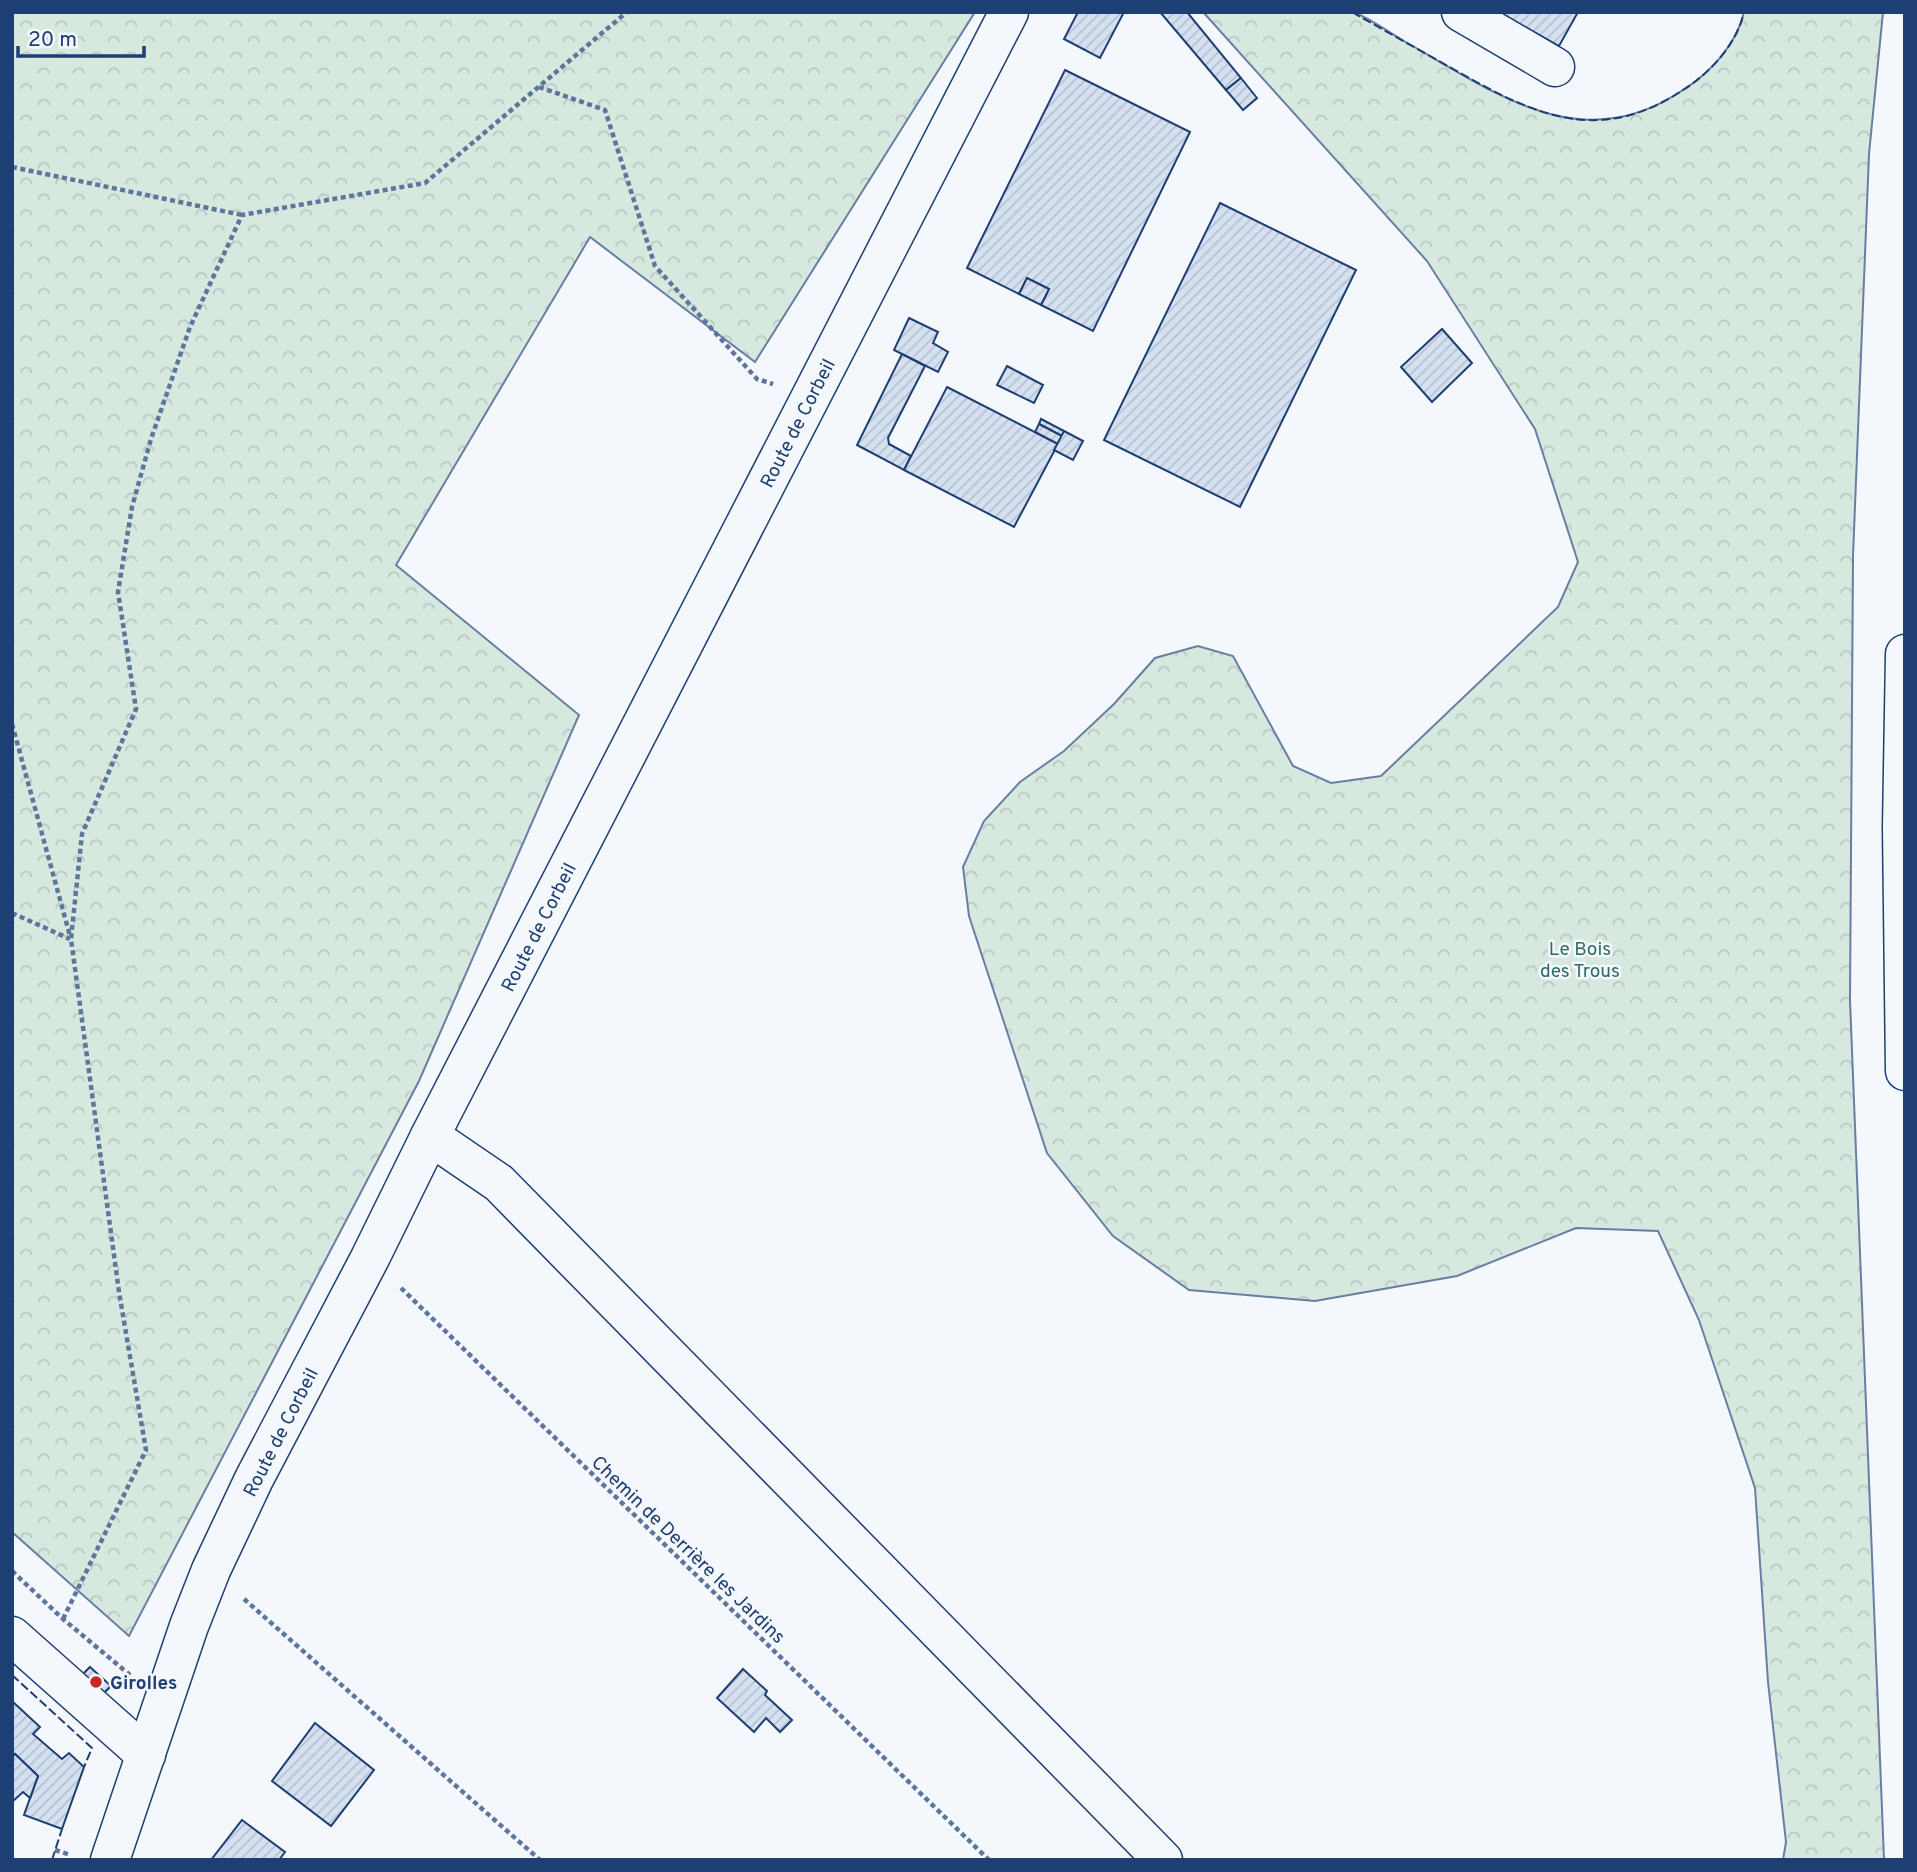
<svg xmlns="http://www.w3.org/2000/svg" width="1917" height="1872" viewBox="0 0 1917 1872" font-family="Overpass,sans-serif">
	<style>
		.forest { fill: url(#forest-crowns); stroke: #687fa3; stroke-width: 2 }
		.building { fill: url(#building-hatch); stroke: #1d3f73; stroke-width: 2 }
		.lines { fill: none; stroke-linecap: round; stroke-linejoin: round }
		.minor-casing { stroke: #1d3f73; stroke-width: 41 }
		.highway-casing { stroke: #1d3f73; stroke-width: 41 }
		.path { stroke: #5e769c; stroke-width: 4.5; stroke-dasharray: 5 3.5; stroke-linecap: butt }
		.minor { stroke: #f4f7fb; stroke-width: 38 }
		.highway { stroke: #f4f7fb; stroke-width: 38 }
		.fence { stroke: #1d3f73; stroke-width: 2; stroke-dasharray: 9 3.5; stroke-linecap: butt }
		.poi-dot { fill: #c62828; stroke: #f4f7fb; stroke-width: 2.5 }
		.labels { text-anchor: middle; stroke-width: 5; stroke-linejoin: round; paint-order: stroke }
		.street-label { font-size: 19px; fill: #1d3f73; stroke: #f4f7fb }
		.park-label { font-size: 19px; fill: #2c6c60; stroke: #f4f7fb }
		.poi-label { font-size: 19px; font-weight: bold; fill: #1d3f73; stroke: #f4f7fb; text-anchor: start }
	</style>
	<defs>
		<pattern id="forest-crowns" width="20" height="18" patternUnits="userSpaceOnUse" patternTransform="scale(1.75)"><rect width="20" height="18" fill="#d7e8df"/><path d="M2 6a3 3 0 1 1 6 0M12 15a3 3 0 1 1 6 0" fill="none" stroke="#b8c8c3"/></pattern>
		<pattern id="building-hatch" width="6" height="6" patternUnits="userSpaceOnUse" patternTransform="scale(1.75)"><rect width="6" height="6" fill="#d5e0f0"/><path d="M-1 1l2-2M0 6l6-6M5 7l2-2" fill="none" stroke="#b6c1d1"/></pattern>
	</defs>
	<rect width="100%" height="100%" fill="#f4f7fb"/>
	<g class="forest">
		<polygon points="12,12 975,12 755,362 590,237 396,565 579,715 419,1081 129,1636 12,1532"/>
		<path d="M1203,12C1241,12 1278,12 1316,12C1327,12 1342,9 1353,12C1368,17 1390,33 1404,41C1496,93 1580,159 1683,90C1710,73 1737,44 1744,12H1883L1869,154L1853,556L1850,1000L1884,1860H1783L1786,1842L1768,1682L1755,1488L1699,1320L1658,1231L1576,1228L1457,1276L1315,1301L1189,1290L1113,1236L1047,1153L969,916L963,867L984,821L1020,782L1064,751L1114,704L1155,658L1198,646L1233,656L1293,766L1331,783L1381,776L1558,607L1578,562L1535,429L1427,261Z"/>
	</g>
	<g class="building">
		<polygon points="1078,12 1124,12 1100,58 1064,39"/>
		<polygon points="1160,12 1187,12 1241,78 1226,90"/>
		<polygon points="1498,12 1578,12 1559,46"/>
		<polygon points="1065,70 1190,132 1093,331 1041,305 1049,289 1027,278 1019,294 967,268"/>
		<polygon points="1241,78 1257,98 1243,110 1226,90"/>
		<polygon points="1220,203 1356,270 1240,507 1104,440"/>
		<polygon points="1027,278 1049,289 1041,305 1019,294"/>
		<polygon points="909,318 938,332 933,343 948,352 938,372 894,350"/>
		<polygon points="1442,329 1472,363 1432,402 1401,367"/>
		<polygon points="902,354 925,366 888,438 889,444 911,456 904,470 857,445"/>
		<polygon points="1007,366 1043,385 1034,403 997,385"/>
		<polygon points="947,387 1058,444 1014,527 904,470"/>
		<polygon points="1041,419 1064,431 1062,436 1039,424"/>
		<polygon points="1039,424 1062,436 1058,444 1035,432"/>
		<polygon points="1064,431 1083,441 1073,460 1054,450"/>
		<polygon points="90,1667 111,1686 101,1696 80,1677"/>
		<polygon points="743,1669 767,1691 765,1695 792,1720 780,1732 766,1718 754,1732 717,1698"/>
		<polygon points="12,1701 40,1727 33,1734 62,1759 69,1753 84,1767 62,1829 24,1815 38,1776 15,1754 12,1757"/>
		<polygon points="315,1723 374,1770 331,1826 272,1781"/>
		<polygon points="15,1754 38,1776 30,1798 23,1792 12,1802 12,1757"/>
		<polygon points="242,1820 285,1852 279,1860 211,1860"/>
	</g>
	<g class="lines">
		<defs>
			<g id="minor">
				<polyline points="1461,12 1555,67"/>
				<polyline points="430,1136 499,1183 1163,1860"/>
				<polyline points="12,1636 146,1755"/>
				<polyline points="110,1860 189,1626 211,1570 254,1479 370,1258 430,1136 1009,12"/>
			</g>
			<polyline id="highway" points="1905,654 1902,827 1905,1071"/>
		</defs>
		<use href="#minor" class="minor-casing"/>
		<use href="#highway" class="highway-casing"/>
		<g class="path">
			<polyline points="539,87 605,110 655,266 757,379 773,384"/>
			<polyline points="12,167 242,215"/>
			<polyline points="12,724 70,936"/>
			<polyline points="12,913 70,939"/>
			<polyline points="401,1288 989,1860"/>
			<polyline points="12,1571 63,1619 130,1675"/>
			<polyline points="244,1599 540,1860"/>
			<polyline points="63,1619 146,1450 119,1292 71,939 82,834 136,709 118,592 132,507 151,439 190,327 242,215 425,183 627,12"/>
			<polyline points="55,1850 71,1855"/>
		</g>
		<use href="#minor" class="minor"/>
		<use href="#highway" class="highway"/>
		<g class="fence">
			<path d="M1352,12C1387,32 1421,51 1455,70C1534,115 1599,146 1683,90C1710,73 1737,44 1744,12"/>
			<polyline points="12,1675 92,1748 84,1767"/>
			<polyline points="52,1860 62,1829"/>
		</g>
	</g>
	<circle class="poi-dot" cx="96" cy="1682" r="7"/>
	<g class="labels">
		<g class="street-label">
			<text transform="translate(797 423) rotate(-63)" y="7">Route de Corbeil</text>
			<text transform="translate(538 927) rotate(-63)" y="7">Route de Corbeil</text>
			<text transform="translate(280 1432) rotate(-63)" y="7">Route de Corbeil</text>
			<text transform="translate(689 1549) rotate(44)" y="7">Chemin de Derrière les Jardins</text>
		</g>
		<g class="park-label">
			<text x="1580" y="955">Le Bois<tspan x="1580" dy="22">des Trous</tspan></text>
		</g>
		<g class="poi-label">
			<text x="110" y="1689">Girolles</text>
		</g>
	</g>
	<rect width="1917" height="1872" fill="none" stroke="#1d3f73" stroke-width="28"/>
	<path d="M18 46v10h126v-10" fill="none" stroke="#1d3f73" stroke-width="3.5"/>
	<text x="28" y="46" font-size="21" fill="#1d3f73" stroke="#f4f7fb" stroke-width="5" paint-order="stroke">20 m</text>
</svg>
